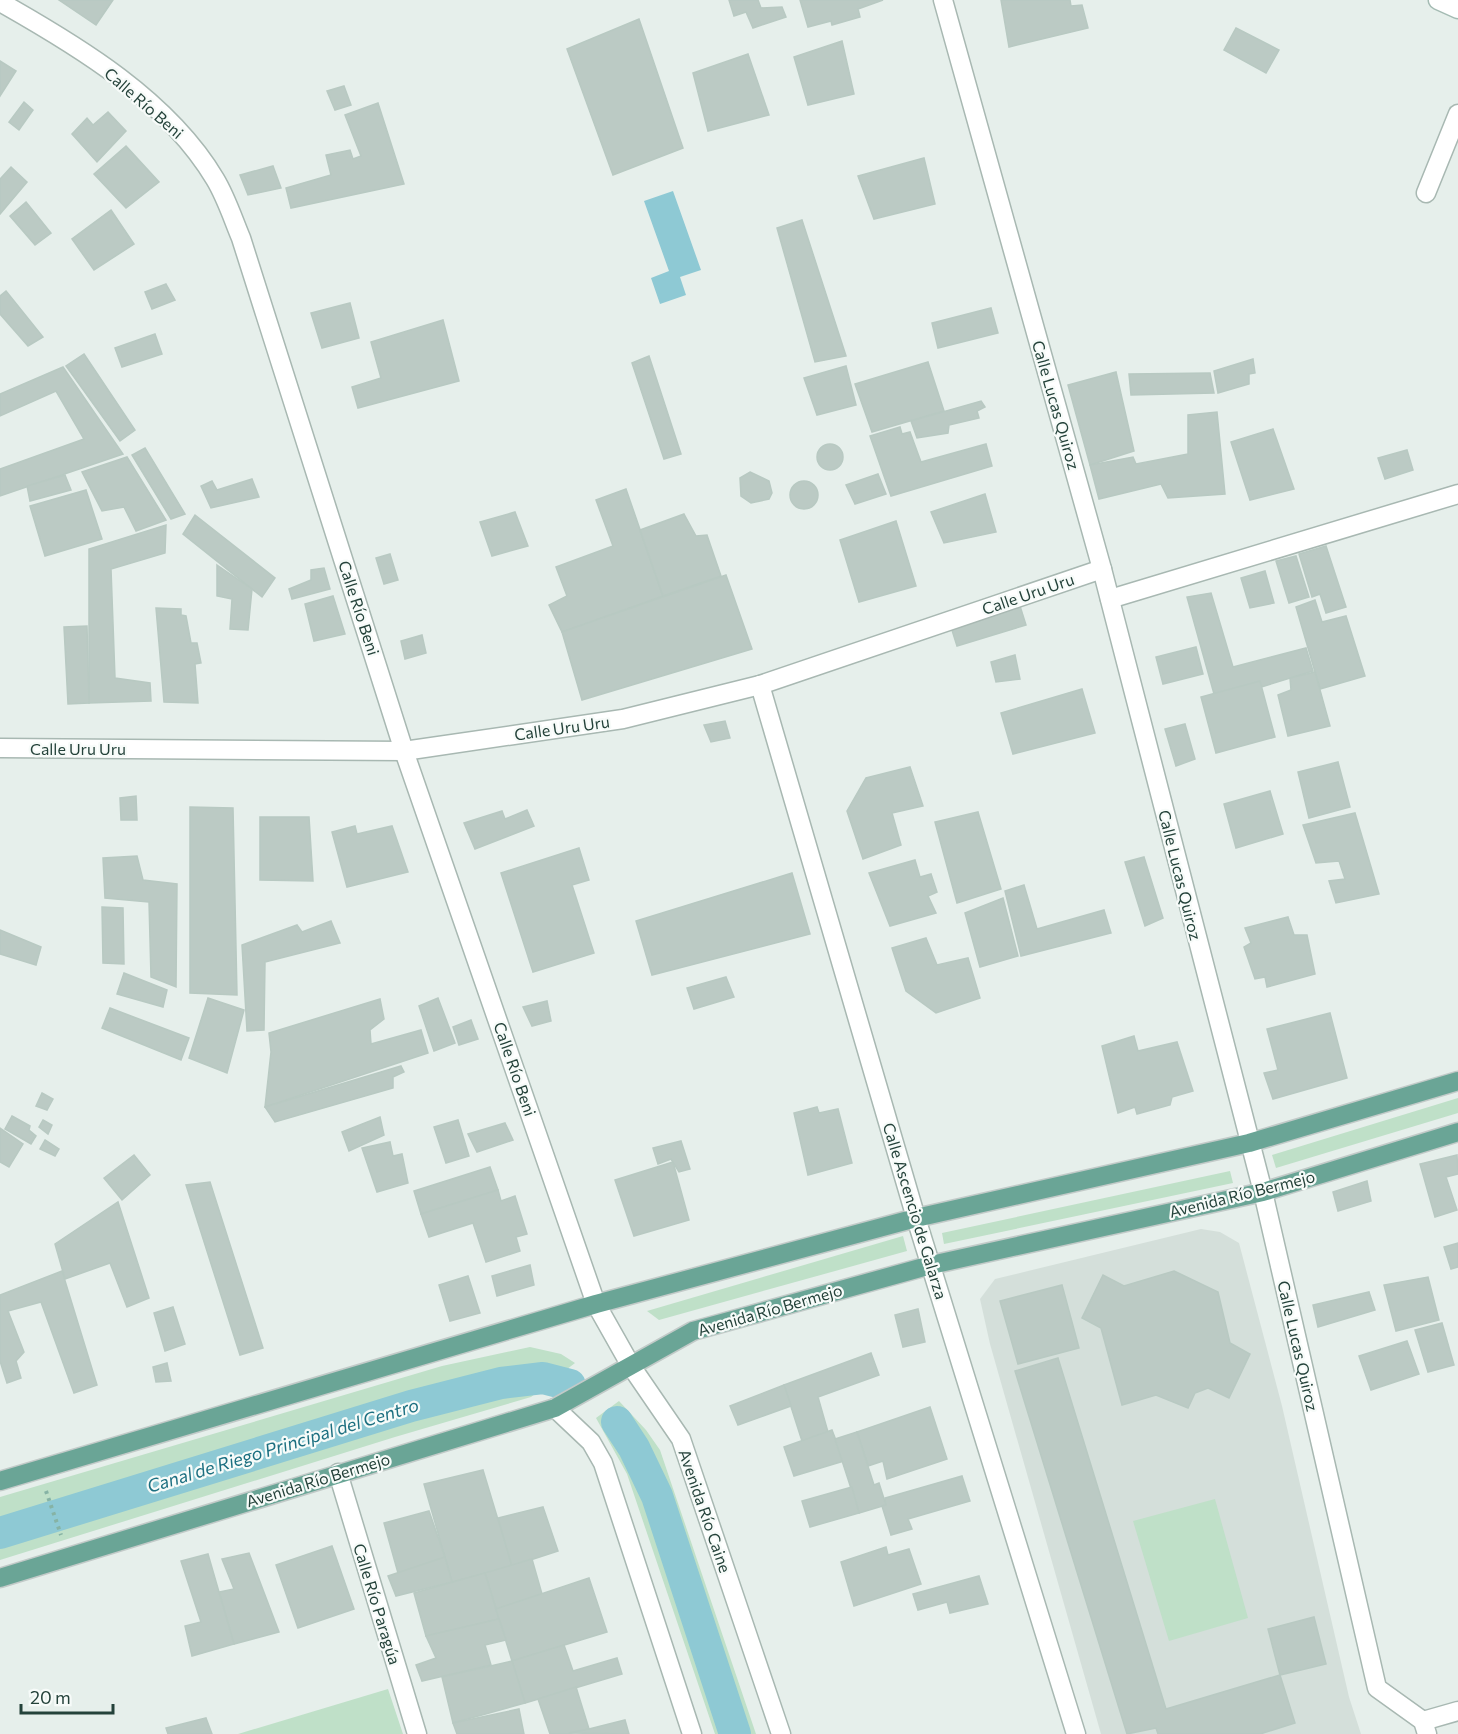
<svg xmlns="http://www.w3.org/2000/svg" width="1458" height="1734" viewBox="0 0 1458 1734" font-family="Commissioner,sans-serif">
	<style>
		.built { fill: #d4dfda }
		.green { fill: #bfe0c8 }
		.water { fill: #8ec9d4 }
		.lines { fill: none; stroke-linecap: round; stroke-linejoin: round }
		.canal { stroke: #8ec9d4; stroke-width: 32 }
		.building { fill: #bbcac4; stroke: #b8c9c2; stroke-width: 1.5 }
		.lane-casing { stroke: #a8b8b2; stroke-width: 21 }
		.street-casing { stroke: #a8b8b2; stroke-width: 21 }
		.secondary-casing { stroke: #a4bbb3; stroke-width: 21 }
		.primary-casing { stroke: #c2cac8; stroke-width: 21 }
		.path { stroke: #86b3a5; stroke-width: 4; stroke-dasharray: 3 4.5; stroke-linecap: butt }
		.lane { stroke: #fff; stroke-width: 18 }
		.street { stroke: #fff; stroke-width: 18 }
		.secondary { stroke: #fff; stroke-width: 18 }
		.primary { stroke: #6aa596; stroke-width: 18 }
		.labels { text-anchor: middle; stroke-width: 4.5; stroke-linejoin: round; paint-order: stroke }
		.street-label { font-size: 16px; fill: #24423a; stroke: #f7fbf9 }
		.water-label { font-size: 18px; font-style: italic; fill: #1c6f80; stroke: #f7fbf9 }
	</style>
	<rect width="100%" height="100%" fill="#e6efeb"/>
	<polygon class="built" points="1201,1229 1220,1232 1239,1243 1282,1406 1349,1697 1361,1734 1101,1734 990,1344 980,1299 995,1279"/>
	<g class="green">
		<polygon points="1458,1098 1458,1113 1276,1168 1272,1155"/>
		<polygon points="1230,1171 1233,1183 944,1244 942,1233"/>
		<polygon points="903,1236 907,1251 659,1320 647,1311"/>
		<polygon points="530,1347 561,1354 575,1363 531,1397 395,1437 0,1560 0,1497 442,1366"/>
		<polygon points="619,1401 646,1430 660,1450 756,1734 715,1734 627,1474 596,1418"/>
		<polygon points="1215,1499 1248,1618 1169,1641 1133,1521"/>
		<polygon points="388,1689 403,1734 238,1734"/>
	</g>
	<polygon class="water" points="673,191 701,270 680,277 686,295 660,304 651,278 669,271 644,201"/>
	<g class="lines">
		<g class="canal">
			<polyline points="617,1422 634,1448 657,1496 735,1734"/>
			<polyline points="0,1533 411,1406 501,1383 543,1378 570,1385"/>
		</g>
	</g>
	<g class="building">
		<polygon points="59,0 113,0 96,25"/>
		<polygon points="729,0 758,0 761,8 782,7 786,17 753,28 746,12 734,16"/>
		<polygon points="800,0 883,0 858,9 860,17 832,25 831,21 808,27"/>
		<polygon points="1001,0 1070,0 1071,6 1082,5 1088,28 1009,47"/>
		<polygon points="639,19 683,148 613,175 567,49"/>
		<polygon points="1236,28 1279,50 1266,73 1224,50"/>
		<polygon points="842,41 854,94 808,105 794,57"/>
		<polygon points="748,54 769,115 708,131 693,73"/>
		<polygon points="0,61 16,71 0,96"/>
		<polygon points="344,86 351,105 335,110 327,91"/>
		<polygon points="24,102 33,110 19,130 9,122"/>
		<polygon points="378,103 404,184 291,208 286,188 331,175 326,155 350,150 353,159 361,156 345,115"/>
		<polygon points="108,112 126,131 97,162 72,134 87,118 93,125"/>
		<polygon points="126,146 159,182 126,208 94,174"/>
		<polygon points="924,158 935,204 874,219 858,176"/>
		<polygon points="273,166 281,188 248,195 240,175"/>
		<polygon points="11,167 27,182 0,214 0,179"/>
		<polygon points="26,202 51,233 35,245 10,216"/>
		<polygon points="111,210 134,244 94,270 72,239"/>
		<polygon points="802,220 846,356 815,362 777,228"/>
		<polygon points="166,284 175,300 152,309 145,292"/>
		<polygon points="6,291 43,337 28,346 0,314 0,296"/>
		<polygon points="350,303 359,338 322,348 311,313"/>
		<polygon points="991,308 998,333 938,348 932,323"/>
		<polygon points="443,320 459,381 358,408 352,387 381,378 371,342"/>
		<polygon points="155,334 162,354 122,367 115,348"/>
		<polygon points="84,354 135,430 120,441 66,366"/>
		<polygon points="649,356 681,454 664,459 632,363"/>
		<polygon points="1253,359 1255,373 1249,374 1249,384 1218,393 1214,371"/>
		<polygon points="928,362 944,411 872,432 855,384"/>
		<polygon points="846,366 856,405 817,415 804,378"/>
		<polygon points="63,367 123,454 0,496 0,469 84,439 56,391 0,416 0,394"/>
		<polygon points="1116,372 1134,451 1090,465 1068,385"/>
		<polygon points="1210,373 1214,393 1131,395 1129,374"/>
		<polygon points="981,401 985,407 977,411 979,418 949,425 948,433 917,438 911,421"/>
		<polygon points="1217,412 1225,494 1168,498 1161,484 1099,499 1090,465 1133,457 1136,464 1188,454 1188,415"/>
		<polygon points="900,427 902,434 910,432 921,462 986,444 992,466 891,496 870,436"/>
		<polygon points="1273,429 1294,489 1250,500 1231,442"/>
		<circle cx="830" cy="457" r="13"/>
		<polygon points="145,448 185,514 171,519 132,455"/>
		<polygon points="1407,450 1413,470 1385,479 1378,458"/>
		<polygon points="127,457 166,520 136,531 124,507 102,511 82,472"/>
		<polygon points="750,472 769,481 772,493 769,499 751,503 741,496 740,478"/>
		<polygon points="878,474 886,494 855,504 846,485"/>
		<polygon points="65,475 71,490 30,501 27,486"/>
		<polygon points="252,479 259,497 211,508 201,486 212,481 217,490"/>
		<circle cx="804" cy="495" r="14"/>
		<polygon points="626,489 663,596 562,632 549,605 567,596 556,567 613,546 596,500"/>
		<polygon points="86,490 102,539 45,556 30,506"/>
		<polygon points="985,494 996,532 944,543 931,512"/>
		<polygon points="515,512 528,546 492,556 480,522"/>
		<polygon points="684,514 696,536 707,535 721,576 663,596 640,530"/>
		<polygon points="195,515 275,578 262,597 183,534"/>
		<polygon points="896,521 916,586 859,602 840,540"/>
		<polygon points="166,525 165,553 111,569 115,678 150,683 151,701 89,703 89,549"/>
		<polygon points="1326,546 1346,607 1326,613 1320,594 1312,597 1299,554"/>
		<polygon points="390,554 398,580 384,584 376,558"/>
		<polygon points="1296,556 1309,597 1289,603 1276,561"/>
		<polygon points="217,565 252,589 248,630 230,629 232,599 217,596"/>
		<polygon points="324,568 330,589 292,599 289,589 311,580 311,570"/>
		<polygon points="1265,571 1274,603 1250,608 1241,578"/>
		<polygon points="726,575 752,649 582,700 562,632"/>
		<polygon points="1211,593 1233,667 1306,648 1313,671 1216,701 1187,597"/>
		<polygon points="333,596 345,634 314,641 305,604"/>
		<polygon points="1315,600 1322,622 1346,616 1365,676 1320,689 1296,607"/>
		<polygon points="1020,606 1026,625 957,646 951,627"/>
		<polygon points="156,608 181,609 181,615 186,616 191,643 197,643 201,663 195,664 198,703 164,702"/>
		<polygon points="87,626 89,703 68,704 64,627"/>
		<polygon points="422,635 426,653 405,659 401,641"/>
		<polygon points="1196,647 1203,674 1163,684 1156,657"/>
		<polygon points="1015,655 1020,679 996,682 991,662"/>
		<polygon points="1315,672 1330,726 1288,736 1278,695 1291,690 1290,678"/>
		<polygon points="1260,681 1275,737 1216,753 1201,697"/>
		<polygon points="1082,689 1095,733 1013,754 1001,713"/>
		<polygon points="725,721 730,738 711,742 704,725"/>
		<polygon points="1185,724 1195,759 1176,766 1165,729"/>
		<polygon points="1338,762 1350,807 1309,818 1298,772"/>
		<polygon points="910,767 923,806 892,813 901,845 863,859 847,811 866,778"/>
		<polygon points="1270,791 1283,834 1236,848 1224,804"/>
		<polygon points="136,796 137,820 121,820 120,798"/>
		<polygon points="190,807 233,808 237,995 190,993"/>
		<polygon points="527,810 534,826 475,849 464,823 502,811 505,819"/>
		<polygon points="978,812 1001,889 957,903 935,822"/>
		<polygon points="1355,813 1379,894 1336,903 1329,881 1345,879 1339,861 1316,863 1303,825"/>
		<polygon points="260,817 309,817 313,881 260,880"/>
		<polygon points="355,826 357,834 392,826 408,872 347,887 332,832"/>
		<polygon points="579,848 589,880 572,885 594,953 533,972 501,873"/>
		<polygon points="137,856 143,880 177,884 176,987 151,977 149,902 105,898 103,858"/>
		<polygon points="1144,857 1163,918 1145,926 1125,862"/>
		<polygon points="915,860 920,877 931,874 937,892 928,896 936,913 890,926 869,873"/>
		<polygon points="792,873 810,934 652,975 636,921"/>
		<polygon points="1024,885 1037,929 1104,910 1111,933 1021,956 1005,891"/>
		<polygon points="1003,898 1018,956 980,967 965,913"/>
		<polygon points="102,907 123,908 124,964 103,963"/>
		<polygon points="1288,917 1294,935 1307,935 1315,974 1267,987 1265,977 1255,979 1244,947 1251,943 1245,928"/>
		<polygon points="331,921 340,943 265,962 264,1030 247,1031 242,945 297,925 302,932"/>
		<polygon points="0,930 41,947 36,965 0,954"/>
		<polygon points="926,938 937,965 968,958 980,998 936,1013 906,991 892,948"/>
		<polygon points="124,973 167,990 163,1007 117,994"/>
		<polygon points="726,977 734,997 694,1009 687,988"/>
		<polygon points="208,998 244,1010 227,1073 189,1058"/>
		<polygon points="438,998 455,1043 434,1051 419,1006"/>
		<polygon points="380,999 384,1019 370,1030 371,1044 421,1030 428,1053 265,1107 271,1052 269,1033"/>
		<polygon points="547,1001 551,1021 532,1026 523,1007"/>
		<polygon points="110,1008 189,1038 181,1060 102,1028"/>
		<polygon points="1330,1013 1347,1078 1273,1099 1264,1073 1278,1070 1267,1029"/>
		<polygon points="471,1020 478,1039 459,1045 453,1027"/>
		<polygon points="1134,1036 1138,1051 1177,1042 1193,1091 1172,1097 1170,1105 1137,1114 1135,1107 1118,1113 1102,1046"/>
		<polygon points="401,1066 404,1072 393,1077 393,1088 275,1122 265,1107"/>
		<polygon points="42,1093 53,1099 47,1110 36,1106"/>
		<polygon points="817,1107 819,1113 838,1109 852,1163 808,1175 794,1113"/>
		<polygon points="12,1116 30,1126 29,1130 36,1136 31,1144 5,1129"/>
		<polygon points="380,1117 384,1135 349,1151 342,1132"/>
		<polygon points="43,1120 52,1125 48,1134 39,1127"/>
		<polygon points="458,1120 469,1156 446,1163 434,1127"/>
		<polygon points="505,1123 513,1140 477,1152 468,1134"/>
		<polygon points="0,1128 23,1144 9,1167 0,1162"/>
		<polygon points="45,1140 59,1149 55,1156 40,1149"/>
		<polygon points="681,1141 690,1169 679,1172 671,1159 658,1164 653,1148"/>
		<polygon points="390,1142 393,1156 402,1154 408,1183 377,1192 362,1148"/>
		<polygon points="134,1155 150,1175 122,1200 104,1178"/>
		<polygon points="1457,1155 1458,1174 1446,1177 1457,1210 1435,1217 1420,1164"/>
		<polygon points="673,1162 689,1220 634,1236 615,1180"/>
		<polygon points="490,1167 498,1190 421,1214 414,1191"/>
		<polygon points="1367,1181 1371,1201 1338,1211 1333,1192"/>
		<polygon points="210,1182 263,1348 240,1355 186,1185"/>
		<polygon points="498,1190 501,1201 515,1196 527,1234 516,1237 520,1251 486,1262 473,1223 429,1237 421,1214"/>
		<polygon points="118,1202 149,1298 127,1307 110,1263 65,1279 55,1244"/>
		<polygon points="1458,1243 1458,1267 1451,1269 1444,1247"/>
		<polygon points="530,1265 534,1285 497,1296 492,1276"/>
		<polygon points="62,1271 97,1385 74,1393 41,1302 8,1311 24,1352 16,1361 21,1378 7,1383 0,1361 0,1295"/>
		<polygon points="1174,1271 1218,1292 1230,1343 1250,1354 1229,1398 1208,1388 1195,1393 1188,1408 1156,1395 1122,1405 1101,1328 1082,1318 1103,1275 1124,1286"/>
		<polygon points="468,1276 480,1313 450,1321 439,1285"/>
		<polygon points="1428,1277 1439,1320 1396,1331 1384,1285"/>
		<polygon points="1062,1285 1079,1348 1018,1364 1000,1301"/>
		<polygon points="1369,1292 1375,1310 1318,1327 1313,1305"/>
		<polygon points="173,1307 185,1344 165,1351 154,1313"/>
		<polygon points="918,1309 925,1342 903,1347 895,1315"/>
		<polygon points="1442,1323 1454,1365 1428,1372 1415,1330"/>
		<polygon points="1407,1341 1419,1374 1371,1390 1359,1356"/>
		<polygon points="871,1353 879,1375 818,1397 828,1432 802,1441 784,1385"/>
		<polygon points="1058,1358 1166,1709 1280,1675 1295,1723 1260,1734 1158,1734 1156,1728 1127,1734 1015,1371"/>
		<polygon points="167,1363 171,1381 156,1382 153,1367"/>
		<polygon points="784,1385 791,1406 738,1425 730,1406"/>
		<polygon points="930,1407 947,1459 887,1479 883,1461 868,1466 857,1432"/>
		<polygon points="832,1430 844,1461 794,1476 784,1447"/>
		<polygon points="857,1432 874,1485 879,1483 886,1505 859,1513 835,1439"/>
		<polygon points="483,1470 512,1566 452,1582 424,1484"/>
		<polygon points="962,1476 970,1501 908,1519 912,1529 891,1535 882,1506 886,1505 885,1498"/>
		<polygon points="852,1487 859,1513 810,1527 802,1501"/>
		<polygon points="543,1507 558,1551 512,1566 498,1518"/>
		<polygon points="429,1511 445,1557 398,1573 384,1523"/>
		<polygon points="332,1546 354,1609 298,1628 276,1565"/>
		<polygon points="886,1547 888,1555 909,1549 921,1584 854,1606 841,1562"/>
		<polygon points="249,1553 279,1632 234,1644 219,1592 234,1589 222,1559"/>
		<polygon points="208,1554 234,1644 192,1656 185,1626 201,1622 181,1561"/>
		<polygon points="445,1557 452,1582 396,1596 388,1576"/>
		<polygon points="532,1559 542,1594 496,1609 485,1573"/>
		<polygon points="485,1573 499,1619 426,1636 414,1593"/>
		<polygon points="979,1576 988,1604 950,1613 947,1602 918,1610 913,1594"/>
		<polygon points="589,1578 607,1632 512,1661 496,1609"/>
		<polygon points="1314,1617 1326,1664 1280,1675 1268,1629"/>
		<polygon points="499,1619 506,1640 485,1645 491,1665 422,1681 416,1665 436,1658 426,1636"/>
		<polygon points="564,1645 573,1671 617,1658 622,1674 525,1703 512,1661"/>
		<polygon points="512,1661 525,1703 453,1723 442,1677"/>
		<polygon points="576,1687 589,1729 568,1734 550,1734 538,1699"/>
		<polygon points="519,1709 524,1734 457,1734 453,1723"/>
		<polygon points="206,1718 212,1734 168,1734 166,1728"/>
		<polygon points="625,1720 629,1734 569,1733 589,1729"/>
	</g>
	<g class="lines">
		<defs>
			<polyline id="lane" points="1426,193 1458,114"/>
			<g id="street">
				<polyline points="943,0 1102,569 1263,1192 1377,1688 1423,1721 1427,1734"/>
				<path d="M0,2C78,46 168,100 215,179C226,197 233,219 241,238L404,751L596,1304L631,1366L681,1439L781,1734"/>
				<polyline points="1110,599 1458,494"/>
				<polyline points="760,685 916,1218 1076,1734"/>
				<polyline points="0,748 404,751 623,719 760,685 1102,569"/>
				<polyline points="555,1408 591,1442 603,1463 692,1734"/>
				<polyline points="338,1473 417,1734"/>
				<polyline points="1423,1721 1458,1711"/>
			</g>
			<polyline id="secondary" points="1438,0 1458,9"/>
			<g id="primary">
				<polyline points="0,1481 596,1304 916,1218 1249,1143 1458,1081"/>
				<polyline points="0,1578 555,1408 693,1331 931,1265 1263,1192 1458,1132"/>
			</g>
		</defs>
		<use href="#lane" class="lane-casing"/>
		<use href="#street" class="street-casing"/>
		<use href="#secondary" class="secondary-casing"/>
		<use href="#primary" class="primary-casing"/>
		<polyline class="path" points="46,1491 61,1535"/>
		<use href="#lane" class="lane"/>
		<use href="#street" class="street"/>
		<use href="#secondary" class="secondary"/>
		<use href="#primary" class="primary"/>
	</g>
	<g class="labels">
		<g class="street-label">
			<text transform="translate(144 103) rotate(41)" y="6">Calle Río Beni</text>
			<text transform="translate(1056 405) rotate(74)" y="6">Calle Lucas Quiroz</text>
			<text transform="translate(1028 594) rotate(-19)" y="6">Calle Uru Uru</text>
			<text transform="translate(359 608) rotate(72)" y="6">Calle Río Beni</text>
			<text transform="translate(562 728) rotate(-8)" y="6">Calle Uru Uru</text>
			<text x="78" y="755">Calle Uru Uru</text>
			<text transform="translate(1180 875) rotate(76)" y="6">Calle Lucas Quiroz</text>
			<text transform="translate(515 1069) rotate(71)" y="6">Calle Río Beni</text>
			<text transform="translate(1242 1194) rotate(-14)" y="6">Avenida Río Bermejo</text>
			<text transform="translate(915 1211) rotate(73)" y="6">Calle Ascencio de Galarza</text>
			<text transform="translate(770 1310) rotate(-16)" y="6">Avenida Río Bermejo</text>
			<text transform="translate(1298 1346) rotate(77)" y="6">Calle Lucas Quiroz</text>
			<text transform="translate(318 1480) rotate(-17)" y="6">Avenida Río Bermejo</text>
			<text transform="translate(705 1511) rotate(71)" y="6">Avenida Río Caine</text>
			<text transform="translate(377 1604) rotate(73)" y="6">Calle Río Paragúa</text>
		</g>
		<g class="water-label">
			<text transform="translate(283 1446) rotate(-17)" y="6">Canal de Riego Principal del Centro</text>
		</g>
	</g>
	<path d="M21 1704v9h92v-9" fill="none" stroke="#24423a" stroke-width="3"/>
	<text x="30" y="1704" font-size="18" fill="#24423a" stroke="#f7fbf9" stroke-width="4.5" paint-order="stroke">20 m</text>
</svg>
